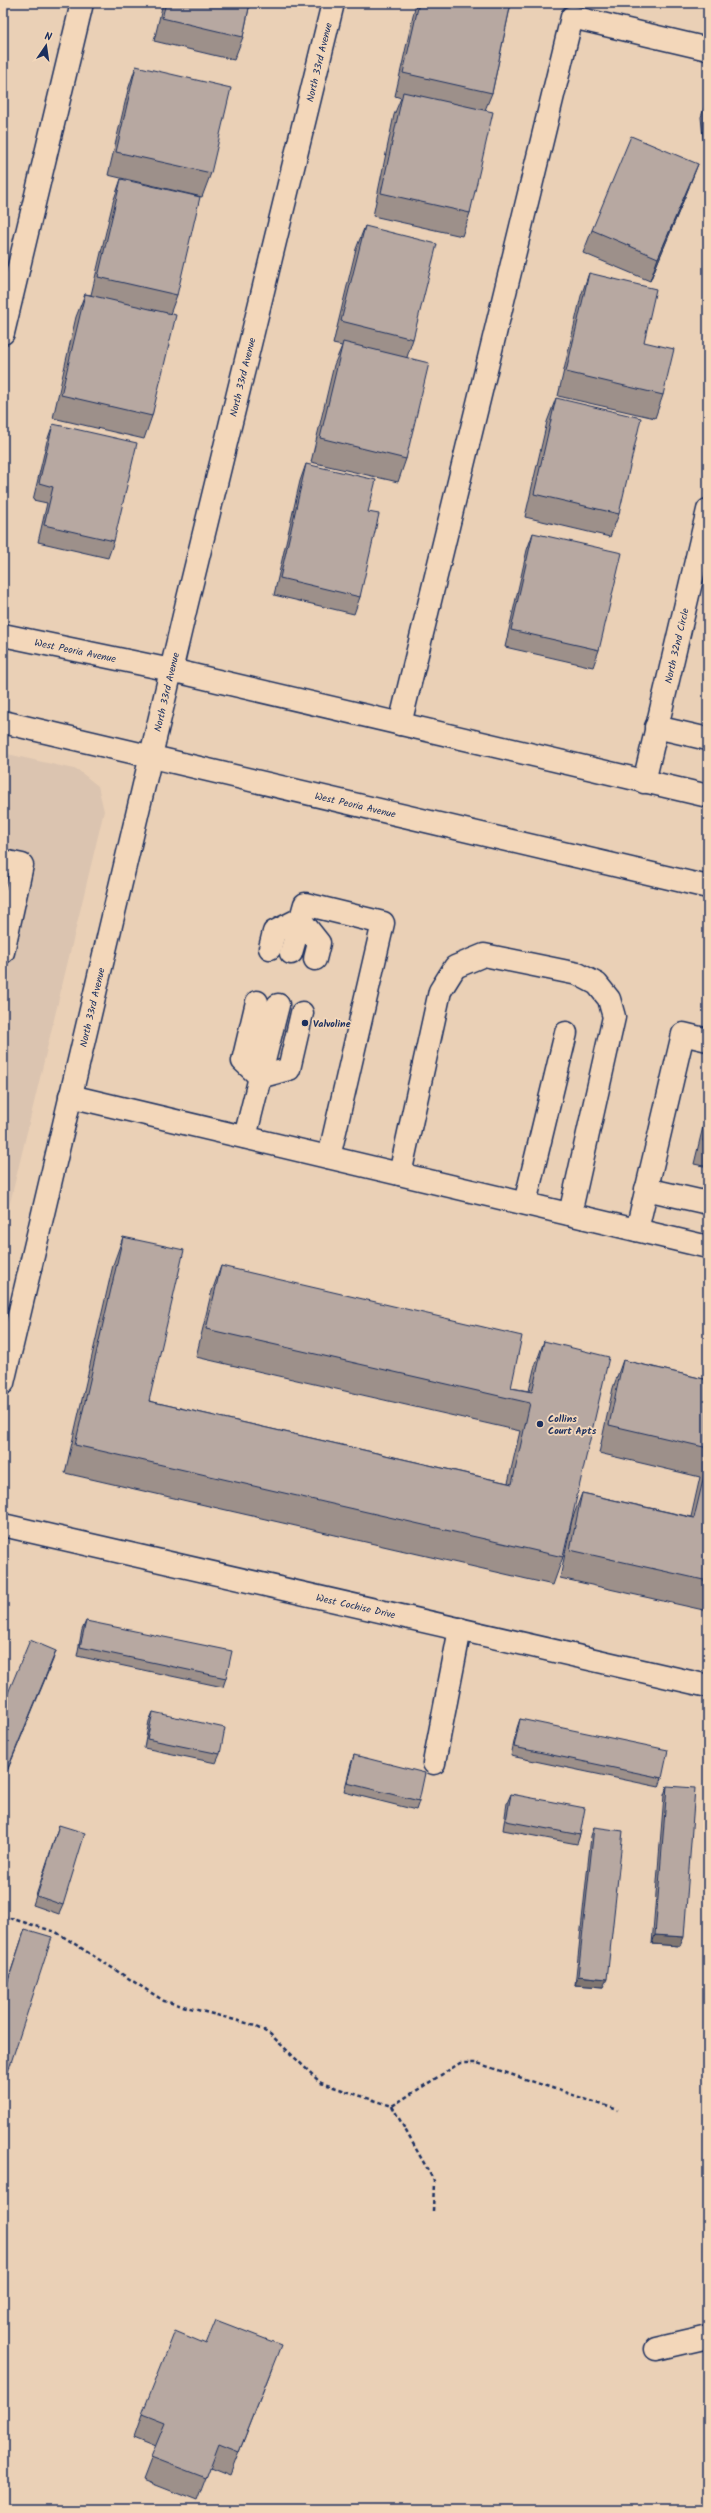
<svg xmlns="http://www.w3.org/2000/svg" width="711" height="2513" viewBox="0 0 711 2513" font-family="Kalam,sans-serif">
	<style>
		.built { fill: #dbc4b0 }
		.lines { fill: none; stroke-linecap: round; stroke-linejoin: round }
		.service-casing { stroke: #1b2f5e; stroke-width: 25 }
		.minor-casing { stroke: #1b2f5e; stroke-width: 25 }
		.secondary-casing { stroke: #1b2f5e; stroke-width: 25 }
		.path { stroke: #1b2f5e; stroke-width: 2.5; stroke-dasharray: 4 3; stroke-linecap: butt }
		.service { stroke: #f3d7ba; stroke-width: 22 }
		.minor { stroke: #f3d7ba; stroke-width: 22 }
		.secondary { stroke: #f3d7ba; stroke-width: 22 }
		.wall { fill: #9d908a; stroke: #1b2f5e }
		.shaded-wall { fill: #807671; stroke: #1b2f5e }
		.building { fill: #b7a8a1; stroke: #1b2f5e }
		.poi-dot { fill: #1b2f5e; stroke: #f3d7ba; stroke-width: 1.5 }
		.labels { text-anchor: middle; stroke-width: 3.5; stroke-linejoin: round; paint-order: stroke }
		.street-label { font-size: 10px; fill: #1b2f5e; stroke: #f3d7ba }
		.poi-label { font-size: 10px; font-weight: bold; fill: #1b2f5e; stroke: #f3d7ba; text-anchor: start }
	</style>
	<rect width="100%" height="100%" fill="#ead0b6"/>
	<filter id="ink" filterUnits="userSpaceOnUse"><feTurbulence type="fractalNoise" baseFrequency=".025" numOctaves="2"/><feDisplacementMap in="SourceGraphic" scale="8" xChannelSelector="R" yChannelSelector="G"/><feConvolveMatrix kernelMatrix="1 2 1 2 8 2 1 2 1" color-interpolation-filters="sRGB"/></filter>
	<g filter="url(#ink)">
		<polygon class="built" points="3,753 78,770 98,786 104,811 3,1232"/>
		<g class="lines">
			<defs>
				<g id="service">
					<polyline points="3,333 82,3"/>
					<polyline points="400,724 572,17 708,49"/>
					<polyline points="3,861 22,865 3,952"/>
					<polyline points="270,948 274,932 300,919 319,943 315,959"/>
					<polyline points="291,953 305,904 383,923 329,1157"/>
					<polyline points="257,1002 243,1061 260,1077 289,1069 302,1013"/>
					<polyline points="70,1096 708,1247"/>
					<polyline points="245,1137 278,1005"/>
					<polyline points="400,1174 440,991 455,967 484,955 578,974 597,984 609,999 614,1017 570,1214"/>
					<polyline points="646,1189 708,1203"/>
					<polyline points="525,1203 566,1033"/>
					<polyline points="637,1230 683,1034 708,1040"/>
					<polyline points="434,1763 460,1629"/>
					<polyline points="656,2349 708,2337"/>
				</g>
				<g id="minor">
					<polyline points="656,727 708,739"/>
					<path id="s1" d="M644,782L708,510"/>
					<path id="s2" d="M3,1383L186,607L333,3"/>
					<path id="s3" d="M3,1525L708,1686"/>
				</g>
				<g id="secondary">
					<path id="s4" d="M3,635L171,670L708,796"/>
					<path id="s5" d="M3,722L708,887"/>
				</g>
			</defs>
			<use href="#service" class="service-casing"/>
			<use href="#minor" class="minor-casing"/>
			<use href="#secondary" class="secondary-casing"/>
			<g class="path">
				<polyline points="3,1916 56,1932 164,2001 250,2024 270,2034 321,2083 392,2106 460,2063 477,2063 618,2110"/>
				<polyline points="392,2106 434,2181 433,2212"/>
			</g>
			<use href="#service" class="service"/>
			<use href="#minor" class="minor"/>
			<use href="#secondary" class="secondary"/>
		</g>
		<g class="wall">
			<polygon points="163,3 250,3 243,37 234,60 154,41"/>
			<polygon points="416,3 511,3 492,93 485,110 470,213 462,236 373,216 394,115 401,98 395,96"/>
			<polygon points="136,66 211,173 202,197 108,175 128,90"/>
			<polygon points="708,97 708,187 701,117"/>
			<polygon points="121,179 177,295 170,314 152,416 144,439 53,418 76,317 85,294 91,295 113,202"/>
			<polygon points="689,187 650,281 583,253 592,230"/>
			<polygon points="365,226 413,339 407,357 406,459 398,482 311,462 334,365 342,346 333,344 356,249"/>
			<polygon points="589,273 644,342 663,395 655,418 558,396 581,296"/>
			<polygon points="556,398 619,514 610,537 525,517 547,422"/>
			<polygon points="53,424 114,541 108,558 38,542 47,503 33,500 47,441"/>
			<polygon points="306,464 368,512 360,597 354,614 274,595 300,481"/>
			<polygon points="533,533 599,650 593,667 505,647 527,550"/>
			<polygon points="708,1106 708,1167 694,1164"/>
			<polygon points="123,1237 149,1401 508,1483 520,1431 196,1357 211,1294 221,1266 511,1388 529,1391 534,1369 544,1341 563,1557 553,1585 65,1473 113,1265"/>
			<polygon points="623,1360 708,1380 708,1611 560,1578 572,1520 582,1493 691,1517 700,1477 599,1453 613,1388"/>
			<polygon points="86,1621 226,1678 223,1687 77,1656 82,1630"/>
			<polygon points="153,1712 220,1754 216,1763 144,1748 149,1721"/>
			<polygon points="520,1719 662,1778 659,1787 511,1756 517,1728"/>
			<polygon points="354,1755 419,1801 416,1810 344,1792 351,1764"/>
			<polygon points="667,1786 680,1946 652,1944 664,1795"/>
			<polygon points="511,1794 580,1835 577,1844 503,1830 507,1803"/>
			<polygon points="59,1825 63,1905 59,1914 33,1905"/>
			<polygon points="594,1827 603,1987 575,1985 591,1836"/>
			<polygon points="25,1929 5,2081 3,2087 3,1995"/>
			<polygon points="272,2368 230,2475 210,2467 197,2501 143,2480 156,2446 134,2437 142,2414"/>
		</g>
		<g class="shaded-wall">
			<polygon points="698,164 689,187 650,281 658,258"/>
			<polygon points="56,1651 53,1660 3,1781 3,1780"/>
			<polygon points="655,1935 684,1937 680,1946 652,1944"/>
			<polygon points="578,1976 607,1979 603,1987 575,1985"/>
		</g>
		<g class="building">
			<polygon points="166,3 250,3 243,37 162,18"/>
			<polygon points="419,3 511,3 492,93 403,73"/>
			<polygon points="136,66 231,88 211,173 116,152"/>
			<polygon points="403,92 493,112 470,213 381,193"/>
			<polygon points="631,136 698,164 658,258 592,230"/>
			<polygon points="121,179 200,197 177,295 98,277"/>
			<polygon points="365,226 437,244 413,339 341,321"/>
			<polygon points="589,273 656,289 644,342 674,349 663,395 566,372"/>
			<polygon points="85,294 176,315 152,416 61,395"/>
			<polygon points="343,342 429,363 406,459 320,438"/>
			<polygon points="556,398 641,418 619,514 534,494"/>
			<polygon points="53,424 137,443 114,541 44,525 53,487 39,483"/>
			<polygon points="306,464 376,480 368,512 379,514 360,597 280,578"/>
			<polygon points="533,533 622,553 599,650 511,630"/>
			<polygon points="708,1119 708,1142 703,1141"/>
			<polygon points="123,1237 184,1250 149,1401 512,1484 530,1403 206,1329 221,1266 522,1336 511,1388 532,1392 544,1341 609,1357 563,1557 75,1445"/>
			<polygon points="623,1360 708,1380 708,1448 609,1425"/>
			<polygon points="708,1459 708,1581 570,1550 582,1493 694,1518"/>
			<polygon points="86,1621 232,1651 226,1678 80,1647"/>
			<polygon points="30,1640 56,1651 3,1780 3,1705"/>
			<polygon points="153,1712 225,1728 220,1754 147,1739"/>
			<polygon points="520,1719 668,1750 662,1778 514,1747"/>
			<polygon points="354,1755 425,1773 419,1801 347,1783"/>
			<polygon points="667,1786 695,1788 684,1937 655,1935"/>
			<polygon points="511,1794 585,1808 580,1835 506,1821"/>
			<polygon points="59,1825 85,1833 63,1905 37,1896"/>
			<polygon points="594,1827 623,1831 607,1979 578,1976"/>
			<polygon points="25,1929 52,1937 5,2081 3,2081 3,1996"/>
			<polygon points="216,2320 281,2345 239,2452 219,2444 206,2478 151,2457 165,2423 142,2414 175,2331 206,2344"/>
		</g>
	</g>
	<g class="poi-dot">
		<circle cx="305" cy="1023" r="4"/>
		<circle cx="540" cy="1424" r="4"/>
	</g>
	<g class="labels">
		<g class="street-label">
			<text dy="4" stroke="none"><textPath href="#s2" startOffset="1358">North 33rd Avenue</textPath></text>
			<text dy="4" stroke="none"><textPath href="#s2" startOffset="1034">North 33rd Avenue</textPath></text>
			<text dy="4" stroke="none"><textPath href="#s1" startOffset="140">North 32nd Circle</textPath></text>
			<text dy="4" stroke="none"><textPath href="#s4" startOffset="74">West Peoria Avenue</textPath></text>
			<text dy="4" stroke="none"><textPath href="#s2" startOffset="710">North 33rd Avenue</textPath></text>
			<text dy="4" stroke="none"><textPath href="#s5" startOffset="362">West Peoria Avenue</textPath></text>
			<text dy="4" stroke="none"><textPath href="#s2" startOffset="386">North 33rd Avenue</textPath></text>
			<text dy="4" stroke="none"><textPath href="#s3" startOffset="362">West Cochise Drive</textPath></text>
		</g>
		<g class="poi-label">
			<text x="313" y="1027">Valvoline</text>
			<text x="548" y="1422">Collins<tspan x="548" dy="12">Court Apts</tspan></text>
		</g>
	</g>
	<rect width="711" height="2513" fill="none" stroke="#f3d7ba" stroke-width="16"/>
	<rect x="8" y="8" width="695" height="2497" fill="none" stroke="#1b2f5e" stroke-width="1.5" filter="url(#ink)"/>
	<g transform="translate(46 46) rotate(13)" stroke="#f3d7ba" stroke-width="3" paint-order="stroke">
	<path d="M0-3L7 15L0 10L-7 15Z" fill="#1b2f5e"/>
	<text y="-6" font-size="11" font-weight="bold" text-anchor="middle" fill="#1b2f5e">N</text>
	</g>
</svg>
